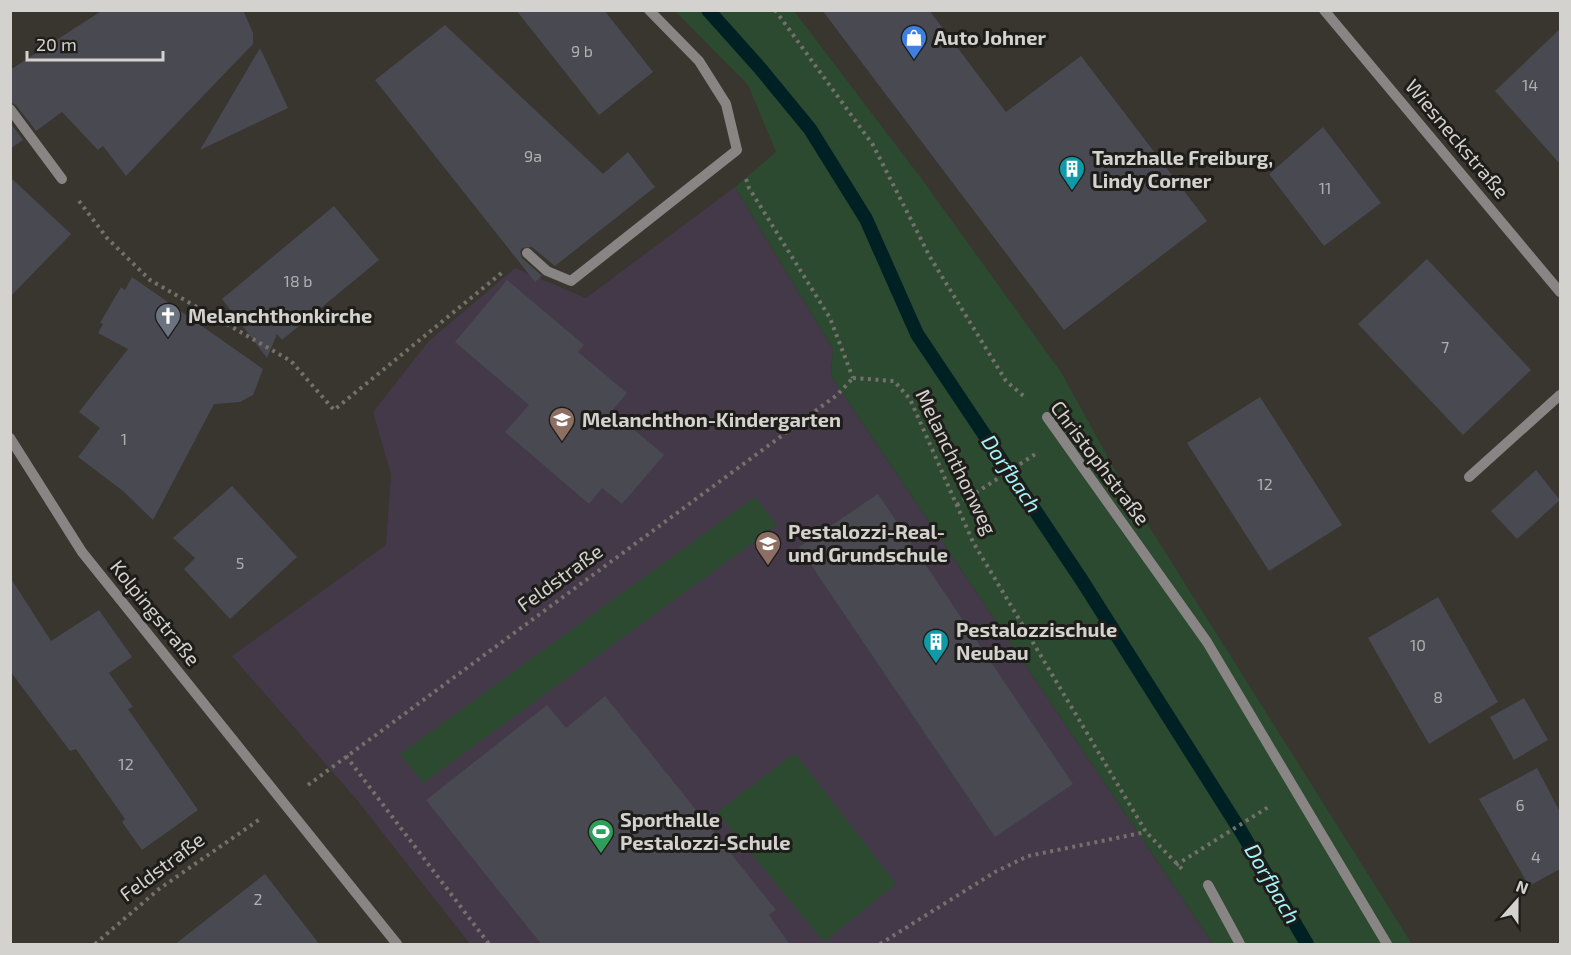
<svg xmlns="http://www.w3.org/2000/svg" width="1571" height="955" viewBox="0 0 1571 955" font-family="'Exo 2',sans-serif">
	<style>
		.education { fill: #433949 }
		.green { fill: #2c4a30 }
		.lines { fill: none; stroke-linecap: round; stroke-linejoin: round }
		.stream { stroke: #002124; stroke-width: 14 }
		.building { fill: #494951 }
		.path { stroke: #74706b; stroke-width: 4; stroke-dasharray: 3 4.5; stroke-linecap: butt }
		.minor { stroke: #898585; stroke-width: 10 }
		.labels { text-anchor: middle; stroke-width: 6; stroke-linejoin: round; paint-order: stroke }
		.number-label { font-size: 16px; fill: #b1b0af }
		.poi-label { font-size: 20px; font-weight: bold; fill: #d4d2ce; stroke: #1f1d1a; text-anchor: start }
		.street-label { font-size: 20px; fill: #d4d2ce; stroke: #1f1d1a }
		.water-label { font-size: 21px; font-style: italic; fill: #a6f4fb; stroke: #1f1d1a }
	</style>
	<rect width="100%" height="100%" fill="#39352f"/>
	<polygon class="education" points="735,187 833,349 831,376 1213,944 470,944 357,800 232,656 386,545 391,474 373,412 428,342 515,268 586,298"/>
	<g class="green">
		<polygon points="675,11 794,11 921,178 1061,372 1126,490 1412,944 1213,944 831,376 833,349 735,187 776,152 748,85"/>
		<polygon points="755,497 777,525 423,783 400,754"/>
		<polygon points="795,753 896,884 824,942 717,812"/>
	</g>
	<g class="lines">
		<polyline class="stream" points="708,10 759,67 810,129 866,219 917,334 1081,579 1242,833 1307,944"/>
	</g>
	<g class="building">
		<polygon points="103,10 243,10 253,33 253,44 126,176 103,146 98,150 62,112 36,131 16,105 10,102 10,70"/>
		<polygon points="516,10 604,10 653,72 599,115"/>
		<polygon points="822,10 929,10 1006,112 1081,56 1207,221 1064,330"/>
		<polygon points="445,25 603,174 628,152 655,187 555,266 532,247 522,248 520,252 522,258 542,276 535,282 375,80"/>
		<polygon points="1560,29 1560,164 1495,91"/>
		<polygon points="260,48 288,108 200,150"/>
		<polygon points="10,122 23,140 10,149"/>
		<polygon points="1323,127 1381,203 1324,246 1269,174"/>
		<polygon points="10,177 71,234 10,297"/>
		<polygon points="334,206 379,260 282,340 277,334 267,358 222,299"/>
		<polygon points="1427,259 1531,370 1463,435 1358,324"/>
		<polygon points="132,277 263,369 253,395 240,402 214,404 153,520 123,491 78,457 100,428 79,412 128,349 98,333 103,324 100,323 121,287 125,290"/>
		<polygon points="507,280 584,345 578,352 627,393 612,411 664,455 622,504 602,488 589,504 505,432 529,405 455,342"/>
		<polygon points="1260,397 1342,525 1269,571 1187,443"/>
		<polygon points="1536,470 1560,500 1517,539 1491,511"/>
		<polygon points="232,486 297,557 230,619 184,569 195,558 173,538"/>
		<polygon points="878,494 1073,784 995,837 799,547"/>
		<polygon points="10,577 51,641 99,610 132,657 109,673 133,707 128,709 198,810 142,850 122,822 125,819 76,749 70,751 10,671"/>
		<polygon points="1438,597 1498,702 1429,744 1368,638"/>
		<polygon points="605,696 776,910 769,915 790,945 542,945 426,800 547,705 566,728"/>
		<polygon points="1524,698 1548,740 1514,760 1490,717"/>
		<polygon points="1537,768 1560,812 1560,869 1529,886 1479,799"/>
		<polygon points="265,874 320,945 174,945"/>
	</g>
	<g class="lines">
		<g class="path">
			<polyline points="775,10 873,145 930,257 1006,381 1026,398"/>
			<polyline points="746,179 749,188 830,318 853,378"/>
			<polyline points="79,201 107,238 150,280 291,361 334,410 504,271"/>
			<polyline points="853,378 894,381 910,399 973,542 1146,832 1184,871"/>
			<polyline points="957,505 1037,453"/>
			<polyline points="346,756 489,944"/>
			<polyline points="308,785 837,395 853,378"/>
			<polyline points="1176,865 1270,806"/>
			<polyline points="95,944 159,889 260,819"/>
			<polyline points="880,944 995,872 1028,856 1146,832"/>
		</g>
		<g class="minor">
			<polyline points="1324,10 1560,292"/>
			<polyline points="10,109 62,179"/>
			<polyline points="527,253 547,271 571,281 737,150 726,104 699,61 649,10"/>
			<polyline points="1047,417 1207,642 1387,944"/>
			<polyline points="10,438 82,552 397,944"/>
			<polyline points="1469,477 1560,395"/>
			<polyline points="1208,885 1240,944"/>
		</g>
	</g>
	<defs>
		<symbol id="shop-pin" viewBox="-11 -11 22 30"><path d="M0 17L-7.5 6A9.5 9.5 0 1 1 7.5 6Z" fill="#3f7fe0" stroke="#1f1d1a"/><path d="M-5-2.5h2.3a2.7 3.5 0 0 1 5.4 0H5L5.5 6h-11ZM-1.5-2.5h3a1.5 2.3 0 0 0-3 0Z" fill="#fff"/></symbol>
		<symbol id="building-pin" viewBox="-11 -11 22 30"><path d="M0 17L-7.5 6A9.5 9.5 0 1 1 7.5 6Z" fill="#0f9aa8" stroke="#1f1d1a"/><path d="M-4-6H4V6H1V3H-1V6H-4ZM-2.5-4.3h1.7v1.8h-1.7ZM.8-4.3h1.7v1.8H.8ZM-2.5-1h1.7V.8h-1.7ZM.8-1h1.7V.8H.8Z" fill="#fff"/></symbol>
		<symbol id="church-pin" viewBox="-11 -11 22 30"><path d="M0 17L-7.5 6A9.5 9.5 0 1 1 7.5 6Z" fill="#6b7280" stroke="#1f1d1a"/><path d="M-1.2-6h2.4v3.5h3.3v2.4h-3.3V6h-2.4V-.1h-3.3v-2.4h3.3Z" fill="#fff"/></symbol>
		<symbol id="school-pin" viewBox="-11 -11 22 30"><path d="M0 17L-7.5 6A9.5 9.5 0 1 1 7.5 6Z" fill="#8d6e63" stroke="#1f1d1a"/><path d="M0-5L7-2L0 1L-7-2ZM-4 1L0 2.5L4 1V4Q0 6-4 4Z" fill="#fff"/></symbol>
		<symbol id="stadium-pin" viewBox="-11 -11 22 30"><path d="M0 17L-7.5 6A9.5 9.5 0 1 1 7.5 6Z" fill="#2e9e5b" stroke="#1f1d1a"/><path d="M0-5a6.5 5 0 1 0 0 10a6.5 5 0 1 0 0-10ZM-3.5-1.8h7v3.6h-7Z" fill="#fff"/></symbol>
	</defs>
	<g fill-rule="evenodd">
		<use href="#shop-pin" x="899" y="23" width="30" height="40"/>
		<use href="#building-pin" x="1057" y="154" width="30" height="40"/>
		<use href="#church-pin" x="153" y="301" width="30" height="40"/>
		<use href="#school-pin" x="547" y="405" width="30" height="40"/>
		<use href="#school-pin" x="753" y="529" width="30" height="40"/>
		<use href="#building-pin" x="921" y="627" width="30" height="40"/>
		<use href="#stadium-pin" x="586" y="817" width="30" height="40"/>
	</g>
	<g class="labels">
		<g class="number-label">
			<text x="582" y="57">9 b</text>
			<text x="1530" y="91">14</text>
			<text x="533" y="162">9a</text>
			<text x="1325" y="194">11</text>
			<text x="298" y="287">18 b</text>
			<text x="1445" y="353">7</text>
			<text x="124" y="445">1</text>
			<text x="1265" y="490">12</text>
			<text x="240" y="569">5</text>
			<text x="1418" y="651">10</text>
			<text x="1438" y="703">8</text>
			<text x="126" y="770">12</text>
			<text x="1520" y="811">6</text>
			<text x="1536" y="863">4</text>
			<text x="258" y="905">2</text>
		</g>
		<g class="poi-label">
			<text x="934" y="45">Auto Johner</text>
			<text x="1092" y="165">Tanzhalle Freiburg,<tspan x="1092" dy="23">Lindy Corner</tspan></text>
			<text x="188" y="323">Melanchthonkirche</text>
			<text x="582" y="427">Melanchthon-Kindergarten</text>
			<text x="788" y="539">Pestalozzi-Real-<tspan x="788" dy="23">und Grundschule</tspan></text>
			<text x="956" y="637">Pestalozzischule<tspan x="956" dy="23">Neubau</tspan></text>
			<text x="620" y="827">Sporthalle<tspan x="620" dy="23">Pestalozzi-Schule</tspan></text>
		</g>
		<g class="street-label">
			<text transform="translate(1457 139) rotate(50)" y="7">Wiesneckstraße</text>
			<text transform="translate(956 462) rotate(64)" y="7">Melanchthonweg</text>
			<text transform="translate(1100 463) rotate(53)" y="7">Christophstraße</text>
			<text transform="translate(560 578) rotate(-36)" y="7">Feldstraße</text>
			<text transform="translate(155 613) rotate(51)" y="7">Kolpingstraße</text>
			<text transform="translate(162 867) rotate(-37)" y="7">Feldstraße</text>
		</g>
		<g class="water-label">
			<text transform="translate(1011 474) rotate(56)" y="7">Dorfbach</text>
			<text transform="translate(1272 884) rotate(60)" y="7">Dorfbach</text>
		</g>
	</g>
	<rect width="1571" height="955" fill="none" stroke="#d4d2ce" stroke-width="24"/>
	<g transform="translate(1517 901) rotate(21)" stroke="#1f1d1a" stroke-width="4.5" paint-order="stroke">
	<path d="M0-4.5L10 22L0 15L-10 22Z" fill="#d4d2ce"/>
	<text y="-9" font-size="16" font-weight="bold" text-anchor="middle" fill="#d4d2ce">N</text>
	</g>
	<path d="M27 51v9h136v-9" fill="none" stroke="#d4d2ce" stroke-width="3"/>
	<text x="36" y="51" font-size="18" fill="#d4d2ce" stroke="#1f1d1a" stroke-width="4.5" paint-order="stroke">20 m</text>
</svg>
